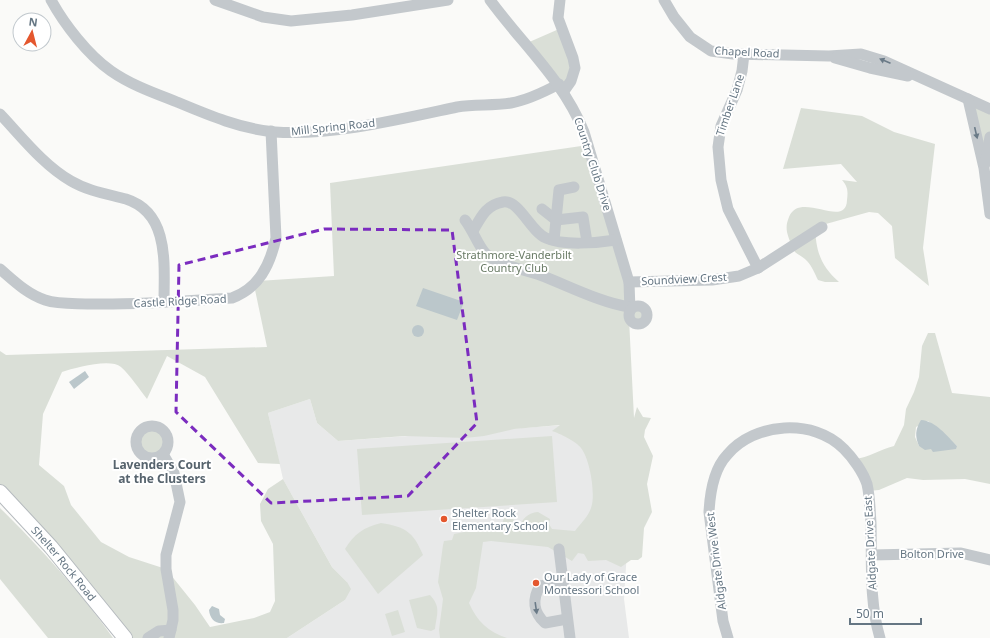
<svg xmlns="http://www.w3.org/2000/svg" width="990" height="638" viewBox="0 0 990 638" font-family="'Noto Sans',sans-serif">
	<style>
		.built { fill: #e8e9e9 }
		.green { fill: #dadfd7; fill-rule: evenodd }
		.water { fill: #bbc7cb }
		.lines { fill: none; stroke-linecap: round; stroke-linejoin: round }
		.major-casing { stroke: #b5babe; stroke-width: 16 }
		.minor { stroke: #c3c8cc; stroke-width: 11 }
		.major { stroke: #fff; stroke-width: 14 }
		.oneway { fill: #6a7a87 }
		.marked { fill: none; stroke: #7b2cbf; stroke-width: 3; stroke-dasharray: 8 5; stroke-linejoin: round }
		.poi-dot { fill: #e4572e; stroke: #fff; stroke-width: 1.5 }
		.labels { text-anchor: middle; stroke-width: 4; stroke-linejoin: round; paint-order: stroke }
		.street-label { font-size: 11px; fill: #657683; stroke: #fff }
		.park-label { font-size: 11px; fill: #687a64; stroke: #fff }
		.poi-label { font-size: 11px; fill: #657683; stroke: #fff; text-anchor: start }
		.neighbourhood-label { font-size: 12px; font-weight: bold; fill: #57646e; stroke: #fff }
	</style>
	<rect width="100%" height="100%" fill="#fafaf8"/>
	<polygon class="built" points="310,399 317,423 338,441 635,420 624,599 629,638 287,638 345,600 347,582 332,567 283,479 268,413"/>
	<g class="green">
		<polygon points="559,29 573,67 564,89 527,43"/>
		<polygon points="968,99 990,109 990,137 984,168"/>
		<path d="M801,108L862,116L894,132L935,144L923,248L929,286L895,258L892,226L878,213L869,212L815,227C816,252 821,266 839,282H825L818,280C815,274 812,266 807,261C804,257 798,255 795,252C792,247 788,237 787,232C786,226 787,222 789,217C800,190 846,230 847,200C848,191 848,187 842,180L857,182L841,164L783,169Z"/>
		<path d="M588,145L634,307H642L647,313L646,319L640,324L634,323L629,319L634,418L637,407L643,417L651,418L645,430L644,437L653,456L647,484L652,512L644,528L642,557L638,560H631L621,567L606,560L588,561L584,554L578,553L572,561L548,547L491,541L483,542L476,588L469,603C477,621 488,632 507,638H440L439,630L443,599L438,582L443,545L444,541L452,540L454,534L464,532L469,528L475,529L478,532C484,526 492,524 501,527L506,512L508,510L513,514L514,528L518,524H521C523,517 531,512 538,512L550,519L549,524L552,529L575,531C580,524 588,517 591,508C596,495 590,459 581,448C577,442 559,433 552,431L560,425L514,429L484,436L465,438L405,436L338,441L317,423L310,399L268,413L280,464L258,463L205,377L167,356L147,399C139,389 131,376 121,367C110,358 75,368 62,372L43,414L39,465L64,486L71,505L101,542L129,557L166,569L195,605L210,627L254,618L270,612L275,601L273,544L261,521L260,504L268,489L283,479L332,567L347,582L351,589L345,600L287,638H125L0,492V351L6,355L267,347L254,285L258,281L334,276L330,183Z"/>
		<path d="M928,333H935L952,393L990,397V484L965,479L923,480L907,478L879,490L868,491L854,459C869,458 880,449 894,446L904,425L906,409L914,392L919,377L922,346ZM928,421L957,446L931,449L919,446L915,437L916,427Z"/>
		<circle cx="152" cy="442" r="16"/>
		<polygon points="552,436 557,502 362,515 357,449"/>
		<path d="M0,508C39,546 82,594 113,638H48L0,579Z"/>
		<path d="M381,523C406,527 413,532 423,555L378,594L345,549C354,534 364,527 381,523Z"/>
		<path d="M430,595C441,607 437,613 435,629L431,631L417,628L409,600Z"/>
		<polygon points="398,610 405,632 392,636 385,614"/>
	</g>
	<g class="water">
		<polygon points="423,288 464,302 457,320 416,306"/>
		<circle cx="418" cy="331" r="6"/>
		<polygon points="85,371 89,377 74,389 69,382"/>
		<path d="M921,420C936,421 947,436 957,446L956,449L933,452L931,449L925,450L919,446C915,436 915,430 921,420Z"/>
		<path d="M212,606L219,609L220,615L225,619L224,623C215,624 210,619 209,610Z"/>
	</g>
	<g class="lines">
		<defs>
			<g id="major">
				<path id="s1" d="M0,492L51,547L125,638"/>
			</g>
		</defs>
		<use href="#major" class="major-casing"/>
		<g class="minor">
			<path d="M51,0C64,24 88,55 111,71C131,85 154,93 177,102C208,115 241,129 275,132C331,136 401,119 457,107C475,104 493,106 511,103C528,100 544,92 559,84"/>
			<polyline points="215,0 263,17 291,21 352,15 448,0"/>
			<path d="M490,0C523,45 563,80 584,132L629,282L630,311"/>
			<polyline points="560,0 558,18 573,58 575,68 571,81 564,91"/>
			<polyline points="664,0 674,17 690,37 711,51 733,54 829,56 861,54 884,61 990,109"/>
			<polyline points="744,54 742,71 737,90 721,126 718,147 721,180 728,209 758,268"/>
			<polyline points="835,58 870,68 908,76"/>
			<polyline points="968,99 984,168 990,214"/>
			<path d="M0,114C21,136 43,165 71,181C88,191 107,194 126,199C170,213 164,265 164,302"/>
			<polyline points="985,164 990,137"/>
			<polyline points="542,209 556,220 583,217 587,242"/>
			<path d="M465,220C473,230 478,246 486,254C499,266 523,269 540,275C569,286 599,302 629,307"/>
			<path d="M473,231C481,217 486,205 503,202C519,199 530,231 546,238C563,246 597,243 616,240"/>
			<polyline points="554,240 559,190 574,187"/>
			<path d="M0,269C14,281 27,294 45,300C60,305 76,303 91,304C138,305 185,301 232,298C259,288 270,265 276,238L271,131"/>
			<polyline points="629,282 712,280 739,276 758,268 822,227"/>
			<circle cx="638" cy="315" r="9"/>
			<circle cx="152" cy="442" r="16"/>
			<polyline points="163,454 174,473 180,502 166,555 166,569 173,610 173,620 169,638"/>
			<polyline points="559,549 570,638"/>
			<polyline points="872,555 961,553 990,560"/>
			<path d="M565,592L554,584L540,586C532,599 533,612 545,623L567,619"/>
			<polyline points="148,638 159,631 171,630"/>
			<path d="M728,638L723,621L709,512C710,493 714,469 727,455C754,422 814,418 844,449C853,458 863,472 867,484C870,497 870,510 871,523C872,561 869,602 880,638"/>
		</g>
		<use href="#major" class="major"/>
	</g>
	<defs><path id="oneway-solid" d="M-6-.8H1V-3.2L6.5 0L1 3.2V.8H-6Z"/></defs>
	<g class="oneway">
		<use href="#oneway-solid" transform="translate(885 61) rotate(-157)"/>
		<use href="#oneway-solid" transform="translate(976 133) rotate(77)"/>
		<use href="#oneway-solid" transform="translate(536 608) rotate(82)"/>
	</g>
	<path class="marked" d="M324,229L452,230L477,423L408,496L271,503L176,412L179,265Z"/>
	<g class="poi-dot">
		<circle cx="444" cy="519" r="4"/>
		<circle cx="536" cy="583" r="4"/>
	</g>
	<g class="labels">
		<g class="street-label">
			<text transform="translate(747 52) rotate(3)" y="4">Chapel Road</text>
			<text transform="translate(730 105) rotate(-71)" y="4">Timber Lane</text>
			<text transform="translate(333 127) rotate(-6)" y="4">Mill Spring Road</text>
			<text transform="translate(593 164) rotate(72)" y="4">Country Club Drive</text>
			<text transform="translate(684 279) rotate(-3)" y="4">Soundview Crest</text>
			<text transform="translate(180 301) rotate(-3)" y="4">Castle Ridge Road</text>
			<text transform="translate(870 543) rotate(-93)" y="4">Aldgate Drive East</text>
			<text x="932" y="558">Bolton Drive</text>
			<text transform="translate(716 561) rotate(-97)" y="4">Aldgate Drive West</text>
			<text dy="4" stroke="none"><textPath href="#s1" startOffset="96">Shelter Rock Road</textPath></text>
		</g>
		<g class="park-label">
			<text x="514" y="259">Strathmore-Vanderbilt<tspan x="514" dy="13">Country Club</tspan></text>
		</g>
		<g class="poi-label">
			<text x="452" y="517">Shelter Rock<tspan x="452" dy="13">Elementary School</tspan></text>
			<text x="544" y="581">Our Lady of Grace<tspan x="544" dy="13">Montessori School</tspan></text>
		</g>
		<g class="neighbourhood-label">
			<text x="162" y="469">Lavenders Court<tspan x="162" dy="14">at the Clusters</tspan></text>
		</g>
	</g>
	<g transform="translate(32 32) rotate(7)"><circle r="19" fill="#ffffff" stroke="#c1c8cd"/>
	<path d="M0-3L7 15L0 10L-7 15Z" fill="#e4572e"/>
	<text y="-6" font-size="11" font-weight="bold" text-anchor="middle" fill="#657683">N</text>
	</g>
	<path d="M850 618v6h71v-6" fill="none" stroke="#657683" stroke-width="2"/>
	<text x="856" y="618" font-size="12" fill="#657683" stroke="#ffffff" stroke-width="3" paint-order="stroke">50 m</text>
</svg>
